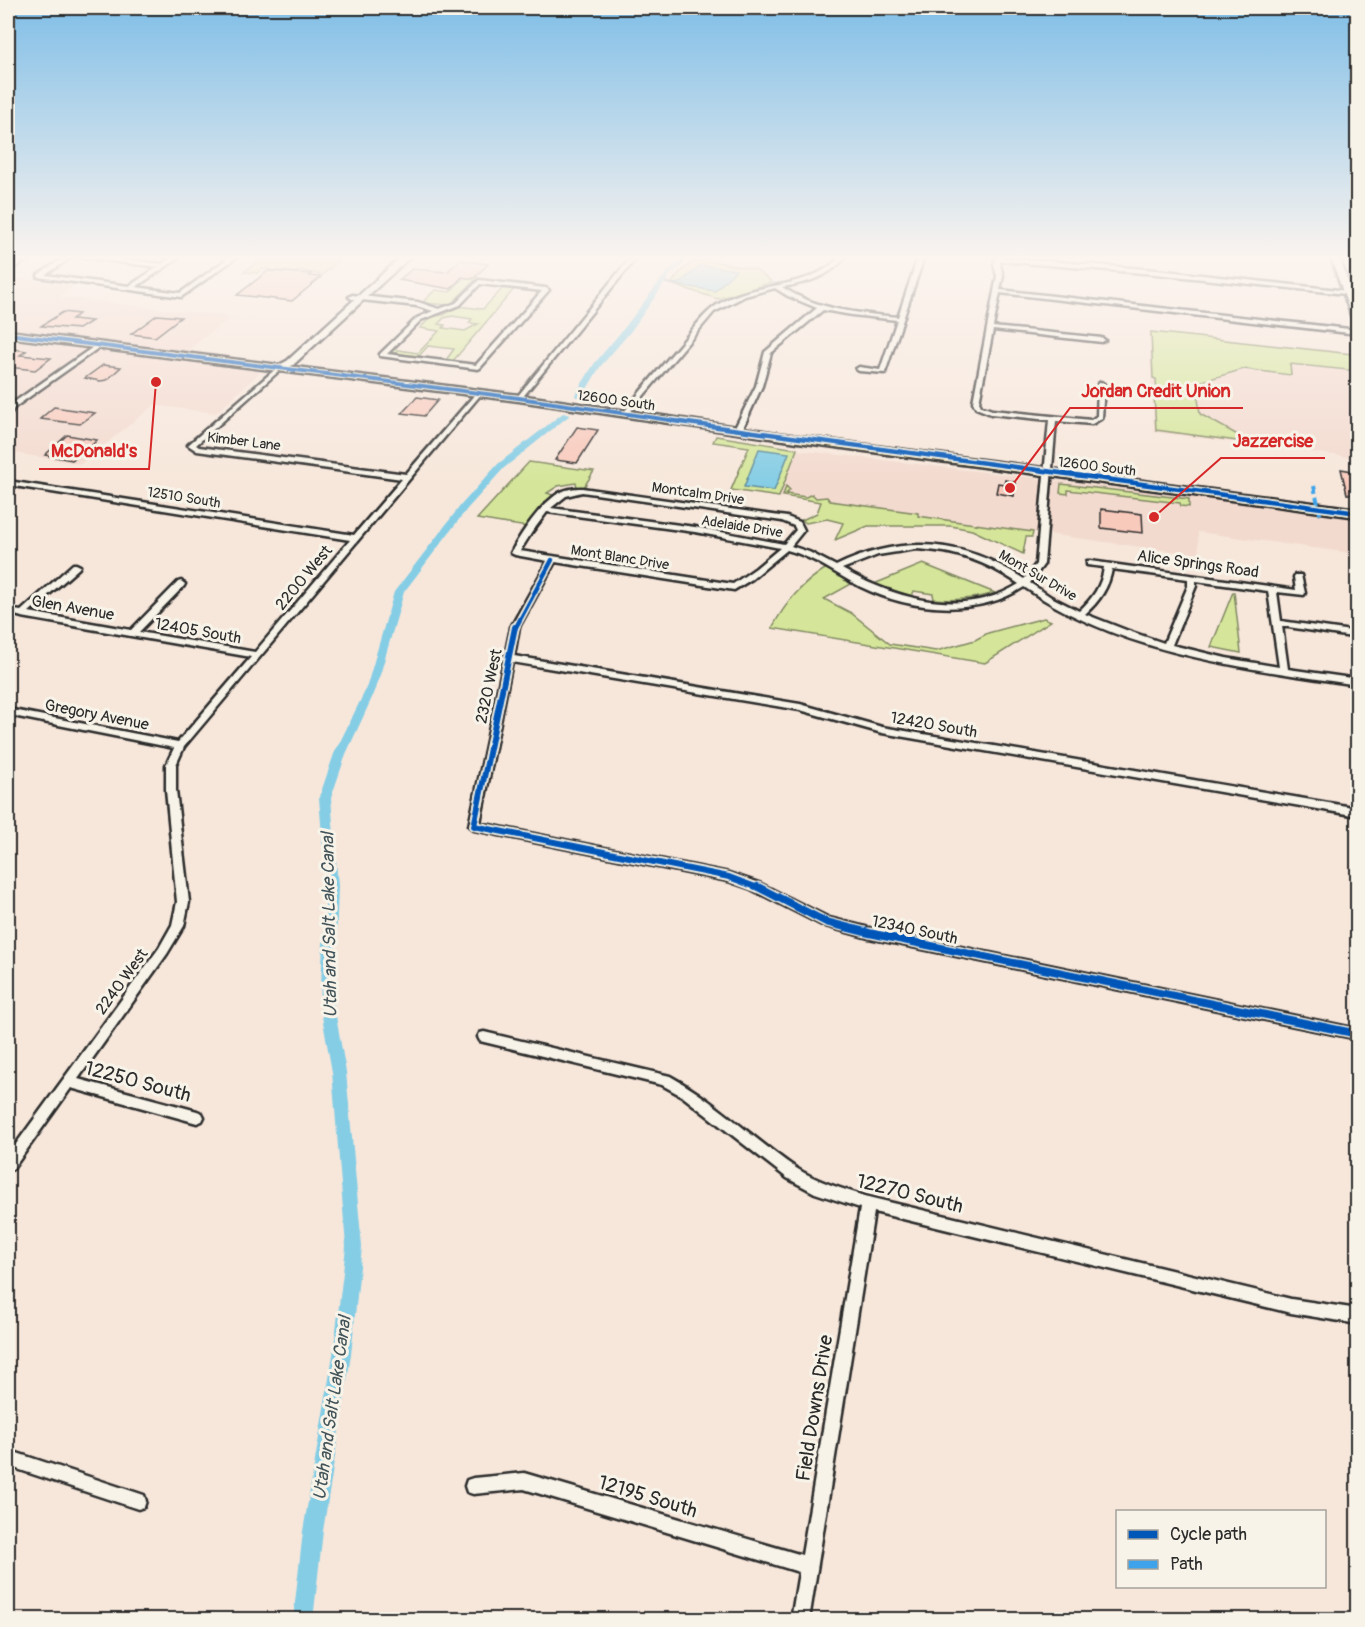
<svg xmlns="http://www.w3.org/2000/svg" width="1365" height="1627" viewBox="0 0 1365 1627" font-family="Pangolin,sans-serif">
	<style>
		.built { fill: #f3dacf }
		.green { fill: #d5e69a; stroke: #808862; stroke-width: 1.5; fill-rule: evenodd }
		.water { fill: #85cde5; stroke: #618c9b; stroke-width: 1.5 }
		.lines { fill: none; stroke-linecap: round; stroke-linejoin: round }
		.stream { stroke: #618c9b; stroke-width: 2 }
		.canal { fill: #85cde5; fill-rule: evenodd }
		.building { fill: #f8cabc; stroke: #2b2b2b; stroke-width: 1.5 }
		.street-casing { stroke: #2b2b2b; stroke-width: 5 }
		.secondary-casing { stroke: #2b2b2b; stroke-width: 5 }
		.primary-casing { stroke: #2b2b2b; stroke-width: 5 }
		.street { fill: #f7f3e8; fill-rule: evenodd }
		.secondary { fill: #f7f3e8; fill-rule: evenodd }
		.primary { fill: #f7e281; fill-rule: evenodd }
		.quiet { stroke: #3ea3eb; stroke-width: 4; stroke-dasharray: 7 4; stroke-linecap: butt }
		.cycleway-far3-casing { stroke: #f7f3e8; stroke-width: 6 }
		.cycleway-far2-casing { stroke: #f7f3e8; stroke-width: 8 }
		.cycleway-far1-casing { stroke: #f7f3e8; stroke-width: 10 }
		.cycleway-casing { stroke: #f7f3e8; stroke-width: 11 }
		.cycleway-far3 { stroke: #0057b8; stroke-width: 4 }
		.cycleway-far2 { stroke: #0057b8; stroke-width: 4.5 }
		.cycleway-far1 { stroke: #0057b8; stroke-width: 6 }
		.cycleway { stroke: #0057b8; stroke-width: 8 }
		.labels { text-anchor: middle; stroke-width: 6; stroke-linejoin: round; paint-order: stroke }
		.far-street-label { font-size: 14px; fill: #2b2b2b; stroke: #f7f3e8 }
		.street-label { font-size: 16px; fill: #2b2b2b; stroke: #f7f3e8 }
		.water-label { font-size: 18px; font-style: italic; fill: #42545a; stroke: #f7f3e8 }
		.near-street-label { font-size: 20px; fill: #2b2b2b; stroke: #f7f3e8 }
		.leader { fill: none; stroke: #d62828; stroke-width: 2 }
		.callout-dot { fill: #d62828; stroke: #f7f3e8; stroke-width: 2 }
		.callout-label { font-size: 18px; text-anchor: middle; font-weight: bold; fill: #d62828; stroke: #f7f3e8; stroke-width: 6; stroke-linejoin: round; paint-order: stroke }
	</style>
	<rect width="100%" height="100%" fill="#f7e7db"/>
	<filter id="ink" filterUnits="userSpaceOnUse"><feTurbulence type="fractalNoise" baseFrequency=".0167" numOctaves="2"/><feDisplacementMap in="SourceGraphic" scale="12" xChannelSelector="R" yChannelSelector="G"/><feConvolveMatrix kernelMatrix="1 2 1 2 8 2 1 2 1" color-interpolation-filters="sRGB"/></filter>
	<g filter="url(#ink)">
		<g class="built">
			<polygon points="8,276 75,285 59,297 231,317 188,350 271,362 216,413 154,405 81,464 8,452"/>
			<polygon points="1149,331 1357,353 1357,458 1154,432"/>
			<polygon points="797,450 1357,516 1357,554 1198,532 1199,555 780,497"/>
		</g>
		<g class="green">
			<polygon points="264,257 343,257 322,275 299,270 295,273 263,269 257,273 244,272"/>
			<polygon points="698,258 756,270 772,282 718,299 671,284 680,272"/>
			<polygon points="466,275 478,277 450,305 422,303 435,290 450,292"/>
			<path d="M504,287L515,288L453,361L446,360L454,349L428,346L418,357L391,352L392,349L418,353L439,331L420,328L432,316L444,315L456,306L483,309ZM452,316L472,319L469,323L478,324L465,331L443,328L445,325L438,324L444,318Z"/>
			<polygon points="1151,332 1352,354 1357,371 1290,364 1291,375 1244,369 1196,383 1200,414 1252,443 1156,430 1154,394 1157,394 1156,379 1153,378"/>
			<polygon points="716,436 797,449 779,497 731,490 749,447 713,442"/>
			<polygon points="529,462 594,471 584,487 577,487 576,483 558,486 547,493 553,495 527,527 477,519"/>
			<polygon points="1061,484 1189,499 1189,507 1181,506 1180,503 1068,490 1068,494 1060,493"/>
			<polygon points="786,486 790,490 786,494 806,497 812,494 816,498 827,497 830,501 918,513 918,516 1033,532 1032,537 1026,537 1023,554 972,530 951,526 868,526 835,540 843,523 827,519 806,523 802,520 817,513 821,502 783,496"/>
			<path d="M923,564L995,593C975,599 954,601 934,599L933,594L914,591L912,596L874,584Z"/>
			<path d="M828,567L853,583L824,599L851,613L890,644L936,651L975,640L988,633L1044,618L1051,621L985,663L772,628C786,602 802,583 828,567Z"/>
			<polygon points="1233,592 1234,592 1241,653 1211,647"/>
		</g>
		<g class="water">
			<polygon points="701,265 736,270 715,291 671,284 680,283"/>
			<polygon points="759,449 789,453 774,491 744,487"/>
		</g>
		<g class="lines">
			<polyline class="stream" points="662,282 672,284"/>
			<g class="canal">
				<polygon points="685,257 692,257 671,274 631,331 600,367 582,397 576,397 575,395 594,364 625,327 667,272"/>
				<polygon points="563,413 570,415 504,468 467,509 404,592 376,689 346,754 331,798 338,886 334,1005 346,1072 362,1247 351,1355 323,1531 313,1620 293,1620 303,1531 333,1355 346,1247 332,1072 320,1005 326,886 319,798 334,754 366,689 394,592 461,505 498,464"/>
			</g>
		</g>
		<g class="building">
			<polygon points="460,260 488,264 473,279 462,277 451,289 399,280 412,269 447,272"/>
			<polygon points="268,271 311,274 309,276 321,277 292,301 237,295"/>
			<polygon points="63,312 79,314 72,319 92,321 79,329 41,326"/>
			<polygon points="157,315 181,317 155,337 131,334"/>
			<polygon points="8,348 26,351 20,355 51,358 35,370 8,367"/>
			<polygon points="103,365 121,367 107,380 100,381 85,378"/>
			<polygon points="417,397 438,400 424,416 402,413"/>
			<polygon points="54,407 95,413 80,424 40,419"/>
			<polygon points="577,427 598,430 577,463 555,460"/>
			<polygon points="67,435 97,440 84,453 72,460 45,455"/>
			<polygon points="1341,469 1358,472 1358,495 1347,494"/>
			<polygon points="1005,480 1015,482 1014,496 996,493 998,483 1004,484"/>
			<polygon points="1101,509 1142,514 1143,533 1101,528"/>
		</g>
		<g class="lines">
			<defs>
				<g id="street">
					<polygon points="25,257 32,257 8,272 8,268"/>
					<polygon points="65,257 72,257 45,275 129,286 158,267 79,257 98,257 162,264 173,257 180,257 136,287 180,293 230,257 237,257 181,297 38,277 38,275"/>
					<polygon points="631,257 637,257 521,399 517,399 517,397"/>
					<path d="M840,257H846C829,277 807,283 782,287C817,310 857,313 898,317L918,257H924L885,373L859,371L856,369L859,367L880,370L897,320L852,315L823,310L771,353L762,386L742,430L735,432L734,430L756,386L765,352L817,308L788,296L775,288L745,296L714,312L628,414H624V412C642,389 661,367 680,345C693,330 704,312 722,302C759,281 810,290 840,257Z"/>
					<path d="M996,257L1156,270L1348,291L1349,292L1346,294L1156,274L1001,261L1000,265L1003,276L1000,290L1358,330V334L1000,293L993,327L1102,338L1105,340L1102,342L993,330L979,402L981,406L992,410L1091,420L1097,416L1098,384L1101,382L1104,384L1102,418L1092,424L1056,421L1044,564L1030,583L1051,597L1079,611C1092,599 1102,586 1104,567L1087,565V561H1090L1296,590L1294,577L1295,575H1301L1305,593L1304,595L1277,592L1281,621L1358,632V638L1282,626L1288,669L1358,679V685C1244,668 1121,654 1024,587C977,618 910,611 861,587C836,574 814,557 787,550L752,579L734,590L555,562L519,627L514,656L800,704L882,727L1358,808V816L882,733L800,710L512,662L480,823L729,873L759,883L829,918L869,928L1358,1029V1039L869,938L822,925L751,889L728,881L474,830L469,826L504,660L502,658L505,656L511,627L548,561L515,555L511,553C520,534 541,504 559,493C566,489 574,488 582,488L787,517L800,522L804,530L791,546L809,552L836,566C902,534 963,539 1024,579L1036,564L1049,420L991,414L976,408L973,402L997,276L994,265ZM582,492L782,521L794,526L796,530L784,544L695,527L551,508L566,496ZM547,512L695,532L780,548L756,568L733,584L520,551L532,532ZM916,549C956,551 985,561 1019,584C963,619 895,599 842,569L878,555ZM1112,569L1188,579V586L1164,643L1126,630L1085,614C1099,602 1109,587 1112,569ZM1196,581L1268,591L1279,667L1226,658L1172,645L1196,586Z"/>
					<polygon points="1340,257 1358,257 1358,260"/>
					<path d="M479,280L546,288L549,290L480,368L478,369L380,356V354L417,318L433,311L417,306L352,299L349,297L352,295L418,302L439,309L456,303ZM480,284L542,291L476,365L387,354L421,320L460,305Z"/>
					<polygon points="96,345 101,346 15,407 10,414 8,415 8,408 10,405"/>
					<polygon points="278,367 281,369 280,370 196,445 199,447 406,474 477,392 482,393 184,747 176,765 176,790 189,902 184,926 167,954 78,1079 197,1111 202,1113 204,1117 202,1121 197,1123 71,1088 13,1169 8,1171 8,1155 159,948 172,925 177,902 166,790 166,765 174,748 8,715 8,709 178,742 251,657 22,617 8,613 8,609 21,611 73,564 76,564 80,566 79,568 29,612 131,630 178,582 181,581 185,584 184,586 139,632 255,652 350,540 8,485 8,481 354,535 402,479 197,451 188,445"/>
					<path d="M484,1032L670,1076C716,1101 753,1139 796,1168C818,1182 843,1189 868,1197L1291,1299L1358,1309V1324L1291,1313L874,1212L809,1620H791L799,1572L524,1489L473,1494L467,1492L465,1486L467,1480L473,1478L524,1473L802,1555L860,1208L815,1193L787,1178L682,1096L662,1085L484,1042L480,1041L478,1037L480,1033Z"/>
					<polygon points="8,1450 138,1493 144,1495 146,1501 144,1507 138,1509 8,1466"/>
				</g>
				<g id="secondary">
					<polygon points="401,257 410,257 293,365 281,371 275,371 275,367 287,361"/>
					<polygon points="1331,257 1339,257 1358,310 1358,327 1354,324"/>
				</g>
				<polygon id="primary" points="8,331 519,395 798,436 1358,509 1358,517 798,442 519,401 8,337"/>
			</defs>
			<use href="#street" class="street-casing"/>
			<use href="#secondary" class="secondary-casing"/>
			<use href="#primary" class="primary-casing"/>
			<use href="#street" class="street"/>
			<use href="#secondary" class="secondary"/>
			<use href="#primary" class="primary"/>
			<polyline class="quiet" points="1314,486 1321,518"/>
			<defs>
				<polyline id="cycleway-far3" points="8,334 519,398 683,422"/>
				<g id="cycleway-far2">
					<polyline points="673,421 1358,513"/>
					<polyline points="515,629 552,560"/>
				</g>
				<polyline id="cycleway-far1" points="515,627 474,826 729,877 761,889"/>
				<polyline id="cycleway" points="758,887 826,922 869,933 1358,1034"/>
			</defs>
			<use href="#cycleway-far3" class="cycleway-far3-casing"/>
			<use href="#cycleway-far2" class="cycleway-far2-casing"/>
			<use href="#cycleway-far1" class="cycleway-far1-casing"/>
			<use href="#cycleway" class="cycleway-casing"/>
			<use href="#cycleway-far3" class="cycleway-far3"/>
			<use href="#cycleway-far2" class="cycleway-far2"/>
			<use href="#cycleway-far1" class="cycleway-far1"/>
			<use href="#cycleway" class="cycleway"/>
		</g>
	</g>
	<linearGradient id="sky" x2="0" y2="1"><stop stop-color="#80bee7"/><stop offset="0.53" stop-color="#fbf4ef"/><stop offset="1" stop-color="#fbf4ef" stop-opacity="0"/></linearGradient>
	<rect width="1365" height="485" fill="url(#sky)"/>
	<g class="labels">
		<g class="far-street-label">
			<text transform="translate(616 400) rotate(8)" y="5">12600 South</text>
			<text transform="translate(244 441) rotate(7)" y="5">Kimber Lane</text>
			<text transform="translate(1097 466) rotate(7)" y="5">12600 South</text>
			<text transform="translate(698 493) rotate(8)" y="5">Montcalm Drive</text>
			<text transform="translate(184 497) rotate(9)" y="5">12510 South</text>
			<text transform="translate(742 526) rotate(9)" y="5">Adelaide Drive</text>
			<text transform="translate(620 557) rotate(9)" y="5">Mont Blanc Drive</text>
			<text transform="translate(1038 575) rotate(30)" y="5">Mont Sur Drive</text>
		</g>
		<g class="street-label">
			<text transform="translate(1198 563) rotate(8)" y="6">Alice Springs Road</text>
			<text transform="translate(303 577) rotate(-50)" y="6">2200 West</text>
			<text transform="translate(73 607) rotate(10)" y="6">Glen Avenue</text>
			<text transform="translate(198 630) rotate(10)" y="6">12405 South</text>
			<text transform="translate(488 686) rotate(-78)" y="6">2320 West</text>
			<text transform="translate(97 714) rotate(11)" y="6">Gregory Avenue</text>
			<text transform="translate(934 724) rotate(10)" y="6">12420 South</text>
			<text transform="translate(915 929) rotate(12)" y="6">12340 South</text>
			<text transform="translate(121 981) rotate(-54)" y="6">2240 West</text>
		</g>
		<g class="water-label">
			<text transform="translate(329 925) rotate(-91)" y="6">Utah and Salt Lake Canal</text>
			<text transform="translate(332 1408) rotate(-82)" y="6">Utah and Salt Lake Canal</text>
		</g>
		<g class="near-street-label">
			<text transform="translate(138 1081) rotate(15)" y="7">12250 South</text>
			<text transform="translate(910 1193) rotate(14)" y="7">12270 South</text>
			<text transform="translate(814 1408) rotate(-81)" y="7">Field Downs Drive</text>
			<text transform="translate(648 1496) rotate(17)" y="7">12195 South</text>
		</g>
	</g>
	<path class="leader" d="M1010 488L1070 408H1243M1154 517L1221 458H1325M156 382L149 469H39"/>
	<g class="callout-dot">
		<circle cx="1010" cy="488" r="6"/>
		<circle cx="1154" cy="517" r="6"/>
		<circle cx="156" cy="382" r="6"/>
	</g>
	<g class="callout-label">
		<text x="1156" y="397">Jordan Credit Union</text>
		<text x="1273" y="447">Jazzercise</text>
		<text x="94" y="457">McDonald's</text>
	</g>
	<rect width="1365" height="1627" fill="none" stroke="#f7f3e8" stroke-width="30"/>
	<rect x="15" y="15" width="1335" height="1597" fill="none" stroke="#2b2b2b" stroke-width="2" filter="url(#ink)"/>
	<rect x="1116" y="1510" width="210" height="78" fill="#f7f3e8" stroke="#a5a39c" stroke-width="1.5"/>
	<rect x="1128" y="1530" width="30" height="9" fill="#0057b8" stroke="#a5a39c" stroke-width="1.5"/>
	<text x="1170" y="1540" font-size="18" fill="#2b2b2b">Cycle path</text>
	<rect x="1128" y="1560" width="30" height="9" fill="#3ea3eb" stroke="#a5a39c" stroke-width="1.5"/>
	<text x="1170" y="1570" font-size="18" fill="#2b2b2b">Path</text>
</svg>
